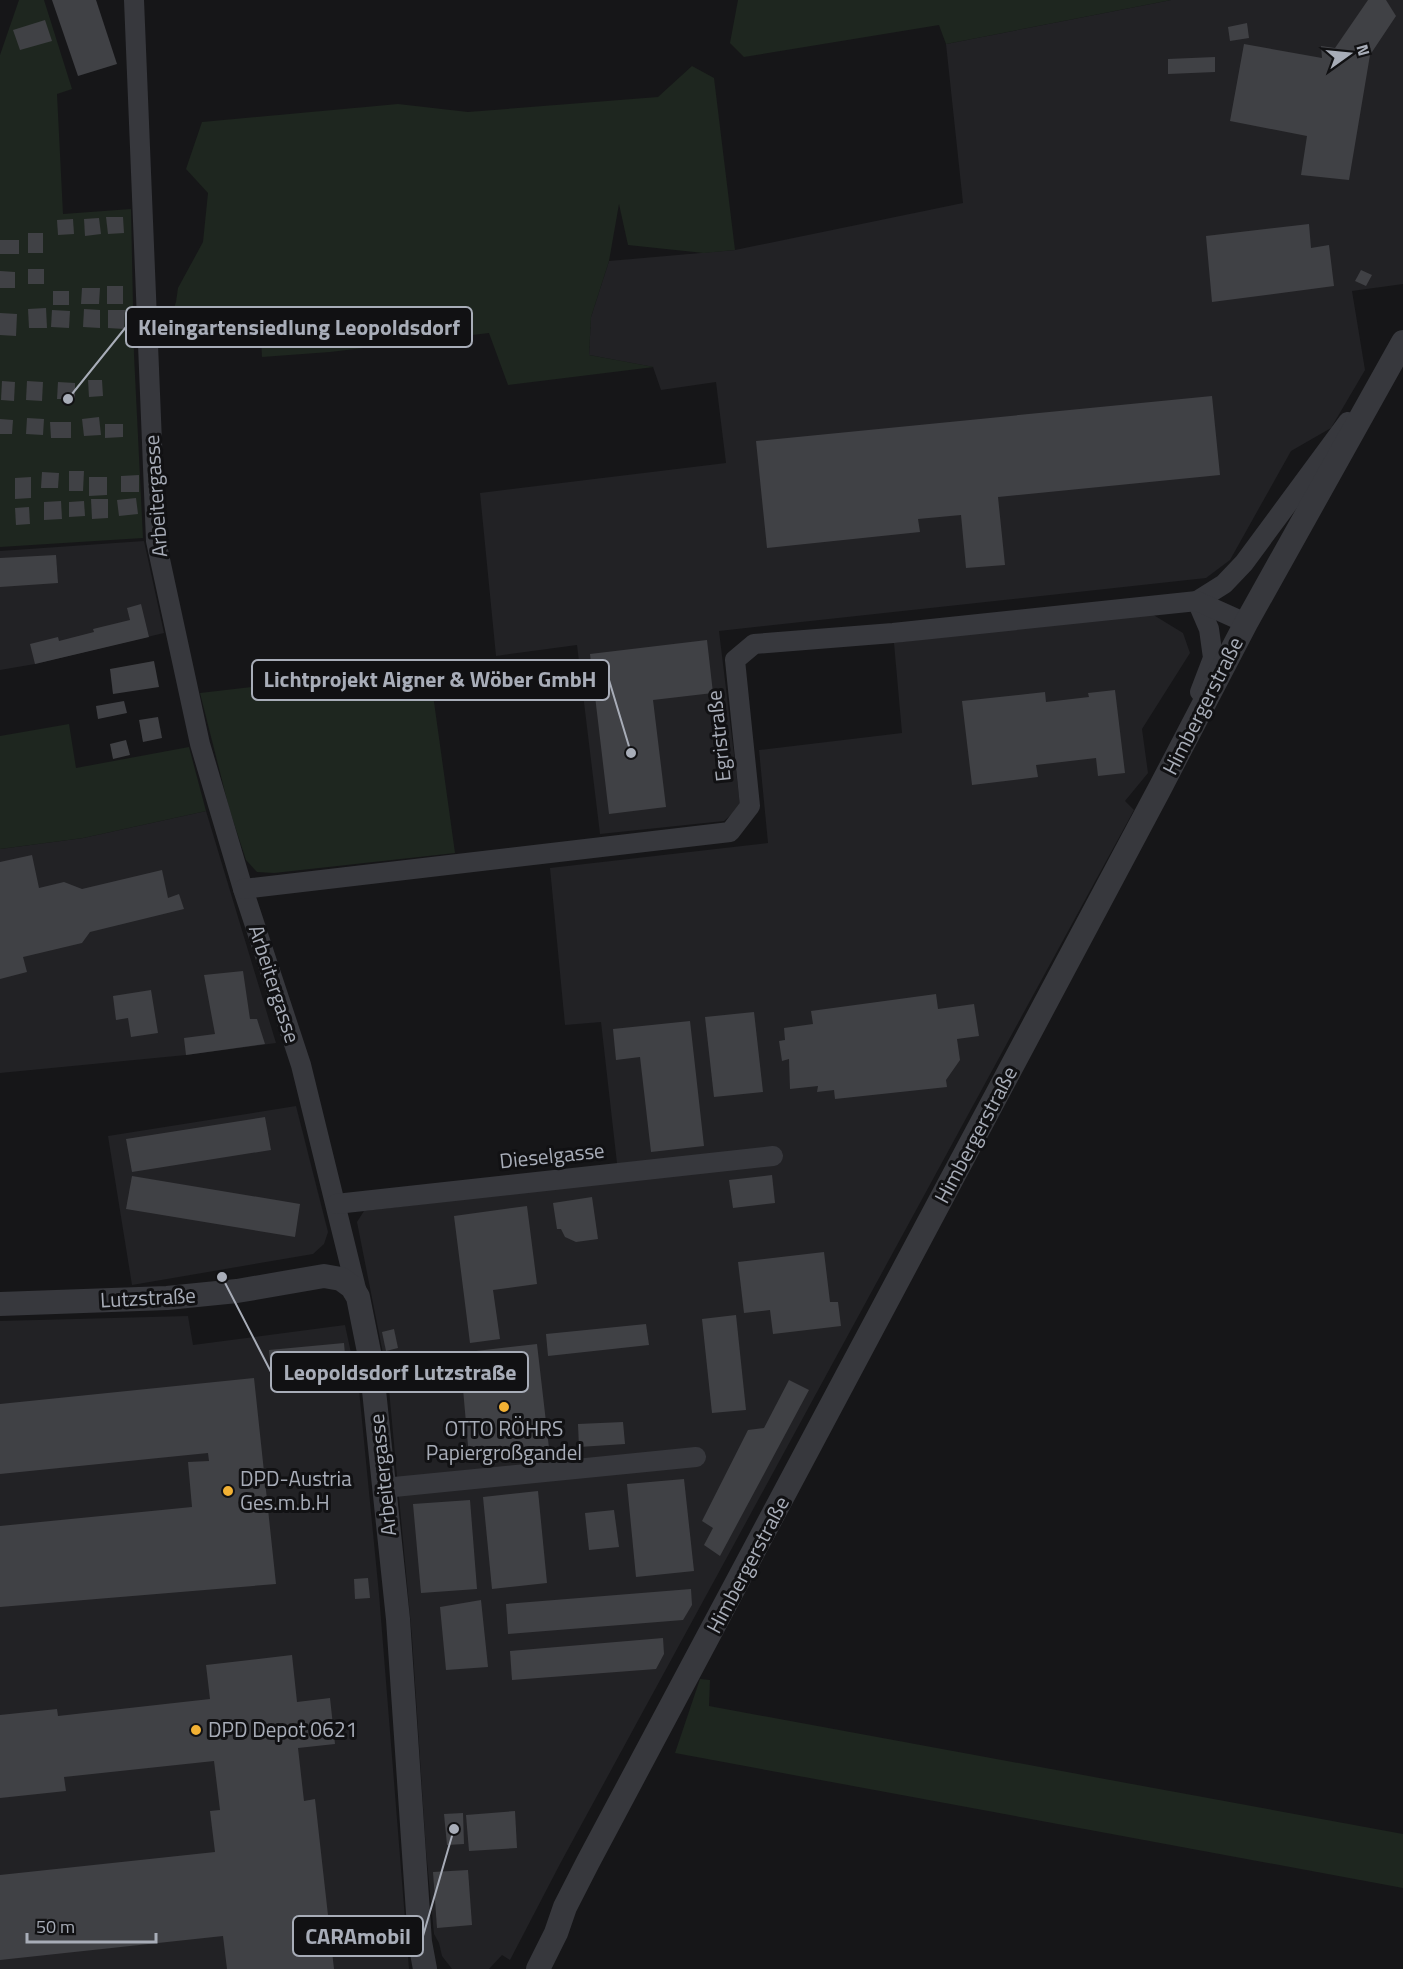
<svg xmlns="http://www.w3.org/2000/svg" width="1403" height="1969" viewBox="0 0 1403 1969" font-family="'Titillium Web',sans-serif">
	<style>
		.built { fill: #222225 }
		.green { fill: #1e261f }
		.building { fill: #404145 }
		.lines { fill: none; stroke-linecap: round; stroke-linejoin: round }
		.minor { stroke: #37383d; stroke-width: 20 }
		.tertiary { stroke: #37383d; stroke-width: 24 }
		.poi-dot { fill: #f2b134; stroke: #111113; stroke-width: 2 }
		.labels { text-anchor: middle; stroke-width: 6; stroke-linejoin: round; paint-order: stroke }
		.street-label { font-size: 21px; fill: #a8adb8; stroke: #111113 }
		.poi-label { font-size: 21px; fill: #a8adb8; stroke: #111113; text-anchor: start }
		.leader { fill: none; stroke: #a8adb8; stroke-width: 2 }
		.callout-dot { fill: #a8adb8; stroke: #111113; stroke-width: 2 }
		.callout { fill: #111113; stroke: #a8adb8; stroke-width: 2 }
		.callout-label { font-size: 22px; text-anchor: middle; font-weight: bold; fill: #a8adb8 }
	</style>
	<rect width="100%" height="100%" fill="#161618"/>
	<g class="built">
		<polygon points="1171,0 1403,0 1403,284 1352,291 1365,370 1331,428 1291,451 1230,560 1206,578 719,631 740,804 733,813 724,821 600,834 577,645 496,656 480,493 726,463 716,382 661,390 653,367 589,355 591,317 609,261 735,250 963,203 946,44"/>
		<polygon points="144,541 164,633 35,664 0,670 0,551"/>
		<polygon points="1147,611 1183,633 1190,653 1142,729 1148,773 1125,801 1134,810 561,1862 510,1960 502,1955 489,1969 452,1969 442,1956 439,1943 434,1934 426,1850 412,1637 388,1379 357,1222 364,1211 619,1181 601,1022 565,1025 550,868 768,843 759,750 902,733 894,643"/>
		<polygon points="206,811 276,1043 186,1055 0,1073 0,849 83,838"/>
		<polygon points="296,1106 328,1232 324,1244 313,1254 132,1285 108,1136"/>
		<polygon points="188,1316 193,1345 345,1325 359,1390 379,1594 409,1969 0,1969 0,1321"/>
	</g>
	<g class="green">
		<polygon points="19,0 44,0 72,89 57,94 63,214 131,209 134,355 143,538 0,547 0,55"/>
		<polygon points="738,0 1171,0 946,44 939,25 744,57 730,43"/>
		<polygon points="692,66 714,78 735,250 704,253 628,245 619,204 609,261 591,317 589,355 654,367 508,385 489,333 330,352 262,357 260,320 171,317 176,302 178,288 203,242 208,193 186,169 202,122 398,104 468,112 658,97"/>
		<polygon points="429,666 455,853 274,873 257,872 246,860 229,808 200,693"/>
		<polygon points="69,724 76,768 189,747 206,811 83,838 0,849 0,736"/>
		<polygon points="700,1679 710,1680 709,1706 1403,1834 1403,1888 675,1753"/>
	</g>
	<g class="building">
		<polygon points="52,0 96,0 117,64 78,76"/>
		<polygon points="1368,0 1386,0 1396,16 1370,55 1349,180 1301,175 1307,136 1230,121 1244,44 1322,58 1321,46 1335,48"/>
		<polygon points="45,20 52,41 20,50 13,30"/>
		<polygon points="1247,23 1249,38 1230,41 1228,27"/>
		<polygon points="1215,57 1215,72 1168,74 1168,59"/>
		<polygon points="106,217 123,217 124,233 108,234"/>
		<polygon points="99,218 101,234 85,236 84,219"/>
		<polygon points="73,219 74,234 58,235 57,220"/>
		<polygon points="1309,224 1311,248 1329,245 1334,286 1212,302 1206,236"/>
		<rect x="28" y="233" width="15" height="20"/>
		<rect x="0" y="240" width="19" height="14"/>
		<rect x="28" y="269" width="16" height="15"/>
		<polygon points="1361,270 1372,275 1366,286 1355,281"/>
		<polygon points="0,271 15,272 15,288 0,288"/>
		<rect x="107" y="286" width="16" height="18"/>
		<polygon points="82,288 100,288 99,304 81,304"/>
		<rect x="53" y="291" width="16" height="14"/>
		<polygon points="46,308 47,328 29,328 28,309"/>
		<polygon points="84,309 100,310 100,328 83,327"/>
		<polygon points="52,310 70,311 69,328 51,327"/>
		<polygon points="108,310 125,310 124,329 108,328"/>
		<polygon points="0,313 17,314 16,336 0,335"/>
		<polygon points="88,380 102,380 103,396 89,397"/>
		<polygon points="2,381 15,382 14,401 1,400"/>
		<polygon points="27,381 43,382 42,401 26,400"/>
		<polygon points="58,382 75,383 75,399 57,399"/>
		<polygon points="1212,396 1220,475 998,497 1005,565 966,568 961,515 918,519 920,532 767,548 756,441"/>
		<polygon points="99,417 101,435 84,436 82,419"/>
		<polygon points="27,418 44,419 43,435 26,434"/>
		<polygon points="0,419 13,420 12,434 0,434"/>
		<polygon points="50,422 71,422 71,438 51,438"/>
		<polygon points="105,424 123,424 123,437 105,438"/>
		<polygon points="69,471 84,471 83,491 69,491"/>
		<polygon points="42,472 59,473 58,488 41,488"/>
		<polygon points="139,475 139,492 121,492 121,476"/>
		<polygon points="31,477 31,498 15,499 15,478"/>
		<polygon points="89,477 107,477 107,495 89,496"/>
		<polygon points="136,498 138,514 119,516 117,500"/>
		<polygon points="91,499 108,499 108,518 92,519"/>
		<polygon points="61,501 62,519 44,520 44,502"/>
		<polygon points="84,501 85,516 69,517 69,502"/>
		<polygon points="29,507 30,524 16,525 15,508"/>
		<polygon points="56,555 58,583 0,587 0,558"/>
		<polygon points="141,604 149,637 35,664 30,644 58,637 59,641 94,632 93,629 130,620 127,608"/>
		<polygon points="707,640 713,693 653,700 666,807 609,814 590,654"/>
		<polygon points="154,661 159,687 113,694 110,669"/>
		<polygon points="1115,690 1125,773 1098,776 1096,758 1036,765 1038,777 972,785 962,701 1045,692 1046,702 1089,697 1088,693"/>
		<polygon points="124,701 127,713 98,719 96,706"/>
		<polygon points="158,717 162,738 143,742 139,720"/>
		<polygon points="126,740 130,755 113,759 110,744"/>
		<polygon points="32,855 39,888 64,882 82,889 162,870 168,898 179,894 184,909 90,932 82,943 23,957 27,972 0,979 0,862"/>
		<polygon points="243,971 250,1019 257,1019 265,1044 186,1055 184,1038 215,1034 204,975"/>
		<polygon points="151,990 158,1033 131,1037 128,1018 116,1020 113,996"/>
		<polygon points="936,994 938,1009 974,1004 979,1036 957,1039 960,1060 946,1080 947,1087 835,1099 834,1090 817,1092 818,1086 790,1089 789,1059 782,1061 779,1041 785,1040 784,1028 813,1024 811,1011"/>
		<polygon points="754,1012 763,1092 714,1097 705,1017"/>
		<polygon points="690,1021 704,1146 651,1152 640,1057 616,1060 613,1029"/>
		<polygon points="265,1117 271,1150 132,1172 126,1139"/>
		<polygon points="772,1175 775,1203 733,1208 729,1180"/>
		<polygon points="132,1176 300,1204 295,1237 126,1209"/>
		<polygon points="592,1197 598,1239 576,1242 565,1237 561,1229 557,1229 553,1203"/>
		<polygon points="527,1206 537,1284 493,1290 500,1339 470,1343 454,1216"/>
		<polygon points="824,1252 830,1302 838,1302 841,1326 773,1334 770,1310 744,1313 738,1262"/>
		<polygon points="736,1315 746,1410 712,1413 702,1319"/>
		<polygon points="646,1324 649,1345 548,1356 546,1334"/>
		<polygon points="394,1329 398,1348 386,1351 382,1332"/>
		<polygon points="344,1343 347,1378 272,1385 269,1350"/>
		<polygon points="537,1344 549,1448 469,1457 461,1366 477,1364 476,1351"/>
		<polygon points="254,1378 276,1584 0,1607 0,1526 192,1507 188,1462 209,1461 208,1453 0,1474 0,1404"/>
		<polygon points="789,1380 809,1390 720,1556 704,1545 713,1528 702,1521 748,1430 764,1428"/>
		<polygon points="623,1422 625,1444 579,1447 578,1424"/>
		<polygon points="684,1479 694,1571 636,1577 627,1484"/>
		<polygon points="538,1491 547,1583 492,1589 483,1497"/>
		<polygon points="470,1500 477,1589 421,1593 413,1504"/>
		<polygon points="614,1510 619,1547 589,1550 585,1513"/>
		<polygon points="368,1578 370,1598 355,1599 354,1579"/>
		<polygon points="691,1589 692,1605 683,1620 508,1634 506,1604"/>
		<polygon points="481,1600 488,1667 446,1670 440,1607"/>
		<polygon points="663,1638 664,1654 656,1669 512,1680 510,1651"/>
		<polygon points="292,1655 297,1702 330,1698 335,1744 298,1748 304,1801 315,1799 334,1969 227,1969 223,1936 0,1960 0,1875 215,1852 210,1811 220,1810 214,1761 64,1777 66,1791 0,1798 0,1715 57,1709 58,1716 210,1699 206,1665"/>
		<polygon points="515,1811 517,1848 469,1851 466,1815"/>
		<polygon points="463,1813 464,1844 447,1845 444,1814"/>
		<polygon points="468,1870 472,1925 437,1928 433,1872"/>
	</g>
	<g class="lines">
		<g class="minor">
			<polyline points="134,0 156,541 200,744 243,889 301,1065 358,1297"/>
			<polyline points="1200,692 1213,658 1209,629 1197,601 1224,584 1244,563 1348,422"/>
			<polyline points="243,889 730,832 750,806 735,660 754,644 893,633 1197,601 1246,623"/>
			<polyline points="336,1204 773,1156"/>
			<polyline points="384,1488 696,1457"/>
		</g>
		<g class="tertiary">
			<polyline points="0,1304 167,1298 237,1291 324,1276 341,1279 352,1287 358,1297 371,1362 398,1619 420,1942 425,1969"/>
			<polyline points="538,1969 556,1933 565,1907 588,1862 1159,790 1246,623 1403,342"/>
		</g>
	</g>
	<g class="poi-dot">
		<circle cx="504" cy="1407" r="6"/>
		<circle cx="228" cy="1491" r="6"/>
		<circle cx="196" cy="1730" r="6"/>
	</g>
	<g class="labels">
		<g class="street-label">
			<text transform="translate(156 496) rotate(-94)" y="7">Arbeitergasse</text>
			<text transform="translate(1203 706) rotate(-63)" y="7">Himbergerstraße</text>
			<text transform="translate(719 736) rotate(-96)" y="7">Egristraße</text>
			<text transform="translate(274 984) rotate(72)" y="7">Arbeitergasse</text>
			<text transform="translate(976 1135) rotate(-62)" y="7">Himbergerstraße</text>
			<text transform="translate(552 1156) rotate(-6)" y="7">Dieselgasse</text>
			<text transform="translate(148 1298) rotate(-3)" y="7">Lutzstraße</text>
			<text transform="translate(383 1475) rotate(-96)" y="7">Arbeitergasse</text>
			<text transform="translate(748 1565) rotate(-62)" y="7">Himbergerstraße</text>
		</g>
		<g class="poi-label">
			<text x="504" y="1436" text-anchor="middle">OTTO RÖHRS<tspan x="504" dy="24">Papiergroßgandel</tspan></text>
			<text x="240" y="1486">DPD-Austria<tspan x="240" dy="24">Ges.m.b.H</tspan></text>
			<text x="208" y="1737">DPD Depot 0621</text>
		</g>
	</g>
	<path class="leader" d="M68 399L126 327M631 753L609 680M222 1277L271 1372M454 1829L423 1936"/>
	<g class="callout-dot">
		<circle cx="68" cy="399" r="6"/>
		<circle cx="631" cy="753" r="6"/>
		<circle cx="222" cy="1277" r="6"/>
		<circle cx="454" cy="1829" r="6"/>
	</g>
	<g class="callout">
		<rect x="126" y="307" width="346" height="40" rx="6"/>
		<rect x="252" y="660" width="357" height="40" rx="6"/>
		<rect x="271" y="1352" width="257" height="40" rx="6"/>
		<rect x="293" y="1916" width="130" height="40" rx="6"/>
	</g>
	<g class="callout-label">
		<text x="299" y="335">Kleingartensiedlung Leopoldsdorf</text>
		<text x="430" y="687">Lichtprojekt Aigner &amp; Wöber GmbH</text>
		<text x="400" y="1380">Leopoldsdorf Lutzstraße</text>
		<text x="358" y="1944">CARAmobil</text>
	</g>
	<g transform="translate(1349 54) rotate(75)" stroke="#111113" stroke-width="4.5" paint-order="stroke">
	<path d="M0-4.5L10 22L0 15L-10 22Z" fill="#a8adb8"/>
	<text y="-9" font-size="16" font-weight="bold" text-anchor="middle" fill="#a8adb8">N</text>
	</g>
	<path d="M27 1933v9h129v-9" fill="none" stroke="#a8adb8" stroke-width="3"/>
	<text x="36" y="1933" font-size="18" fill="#a8adb8" stroke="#111113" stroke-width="4.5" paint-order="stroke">50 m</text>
</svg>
